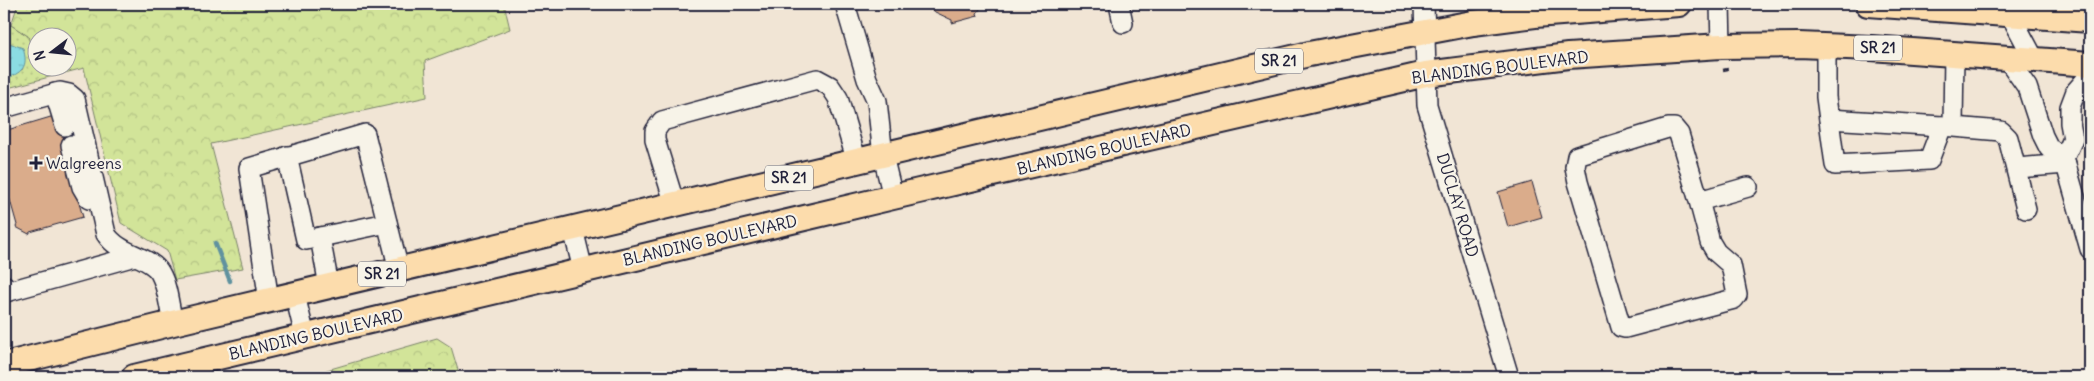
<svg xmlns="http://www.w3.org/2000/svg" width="2094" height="381" viewBox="0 0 2094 381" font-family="Delius,sans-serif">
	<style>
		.grass { fill: url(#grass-dots); stroke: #7a836a }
		.forest { fill: url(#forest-crowns); stroke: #7a836a }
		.water { fill: url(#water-ripples); stroke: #61929f }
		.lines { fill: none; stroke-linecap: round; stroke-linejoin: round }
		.stream { stroke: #61929f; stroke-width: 4.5 }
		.building { fill: #daac8b; stroke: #22223b }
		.minor-casing { stroke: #22223b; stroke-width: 22 }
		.major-casing { stroke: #22223b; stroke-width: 28 }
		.path { stroke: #22223b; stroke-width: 2.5; stroke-dasharray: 5 4; stroke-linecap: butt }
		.minor { stroke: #f7f3e8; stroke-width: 19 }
		.major { stroke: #fcdcac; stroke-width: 24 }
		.poi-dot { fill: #22223b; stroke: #f7f3e8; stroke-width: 2 }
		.labels { text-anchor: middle; stroke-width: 4.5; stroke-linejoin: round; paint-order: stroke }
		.shield { fill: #f7f3e8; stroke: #62616f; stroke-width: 1 }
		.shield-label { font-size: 15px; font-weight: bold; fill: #22223b }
		.street-label { font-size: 16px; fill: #22223b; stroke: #f7f3e8 }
		.poi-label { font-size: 16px; fill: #22223b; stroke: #f7f3e8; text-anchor: start }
	</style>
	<defs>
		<pattern id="grass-dots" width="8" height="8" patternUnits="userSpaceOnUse" patternTransform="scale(1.25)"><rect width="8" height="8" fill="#d2e499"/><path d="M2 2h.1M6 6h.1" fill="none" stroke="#b4c385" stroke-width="1.8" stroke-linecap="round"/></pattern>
		<pattern id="forest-crowns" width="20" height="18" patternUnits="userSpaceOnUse" patternTransform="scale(1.25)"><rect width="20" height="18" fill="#d2e499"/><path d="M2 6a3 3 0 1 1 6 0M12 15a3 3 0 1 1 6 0" fill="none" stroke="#b4c385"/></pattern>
		<pattern id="water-ripples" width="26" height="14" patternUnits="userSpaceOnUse" patternTransform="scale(1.25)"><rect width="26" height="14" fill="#8bdce2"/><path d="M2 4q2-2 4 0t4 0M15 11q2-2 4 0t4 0" fill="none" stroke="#78bcc3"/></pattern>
	</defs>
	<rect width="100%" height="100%" fill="#f1e5d5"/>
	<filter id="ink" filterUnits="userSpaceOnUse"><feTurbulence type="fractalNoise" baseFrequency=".02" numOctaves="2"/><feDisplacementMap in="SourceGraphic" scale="10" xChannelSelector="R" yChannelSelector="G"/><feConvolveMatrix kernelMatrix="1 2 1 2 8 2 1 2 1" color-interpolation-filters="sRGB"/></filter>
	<g filter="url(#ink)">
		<polygon class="grass" points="11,25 28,36 38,68 53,76 4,89 4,80 23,69 9,43 4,44 4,27"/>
		<g class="forest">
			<polygon points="18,4 504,4 510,29 425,61 427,97 211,144 243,268 175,280 167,251 121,223 84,68 53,76 40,68 68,68 68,38 38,38 37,66 28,36 11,25"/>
			<polygon points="437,338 451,347 460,377 303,377"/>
		</g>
		<path class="water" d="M9,43L23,48C29,68 22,72 4,80V44Z"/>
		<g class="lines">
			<polyline class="stream" points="215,243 230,281"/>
		</g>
		<g class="building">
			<polygon points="931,4 984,4 977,13 978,16 952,23 952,20 933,11"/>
			<polygon points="54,116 70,125 75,143 63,147 83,217 30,232 29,234 16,227 17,225 4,179 4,131"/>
			<polygon points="1532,182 1542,217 1508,227 1498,192"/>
		</g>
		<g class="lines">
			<defs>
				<g id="minor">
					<polyline points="845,4 867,79 877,101 883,156 893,197"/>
					<polyline points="1119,4 1123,23"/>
					<polyline points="1424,4 1427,105 1509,377"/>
					<polyline points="1720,4 1721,46"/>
					<polyline points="2008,4 2010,14 2034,59"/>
					<polyline points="1826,46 1826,97 1835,165 1929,160 1942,126"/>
					<polyline points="2006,57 2027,87 2043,136 2049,148 2064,158"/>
					<polyline points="2090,75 2076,91 2070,107 2070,123 2073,139 2064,158 2090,249"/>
					<polyline points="55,93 65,126"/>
					<path d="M4,108L60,92L69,94L75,99L106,234C119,255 151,256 160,273C168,287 169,307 173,323"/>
					<polyline points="1829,119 1942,126 2001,131 2008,138 2026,209"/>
					<polyline points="1953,126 1954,53"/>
					<polyline points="71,145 82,187 89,199"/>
					<polyline points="287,156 306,240 387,223"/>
					<polyline points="2017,168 2066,164"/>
					<polyline points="1699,201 1710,242 1716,252 1731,265 1737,295 1734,299 1625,328 1621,327 1578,182 1575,167 1577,156 1668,128 1674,128 1679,134 1699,201 1748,187"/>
					<polyline points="675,205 655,140 655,131 662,121 817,79 830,86 838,98 857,162"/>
					<polyline points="573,229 583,270"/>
					<polyline points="320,237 329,286"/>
					<polyline points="4,285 6,292 135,256"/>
					<polyline points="295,295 305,336"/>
					<polyline points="269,301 249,168 365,134 399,270"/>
				</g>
				<g id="major">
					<polyline points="1868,4 2090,20"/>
					<polyline points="4,365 173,323 1309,54 1473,23 1535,15 1679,4"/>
					<polyline points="134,377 893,197 1426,74 1568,56 1721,46 1799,45 1871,48 2090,64"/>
				</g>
			</defs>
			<use href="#minor" class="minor-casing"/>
			<use href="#major" class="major-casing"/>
			<polyline class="path" points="1723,70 1728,69"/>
			<use href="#minor" class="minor"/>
			<use href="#major" class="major"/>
		</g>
	</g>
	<path class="poi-dot" d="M33.5 155.5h5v5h5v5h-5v5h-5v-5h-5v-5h5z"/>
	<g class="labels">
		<g class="shield">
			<rect x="1854" y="35.5" width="48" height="25" rx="4"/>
			<rect x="1255" y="48.5" width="48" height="25" rx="4"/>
			<rect x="765" y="165.5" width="48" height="25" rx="4"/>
			<rect x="358" y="261.5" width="48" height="25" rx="4"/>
		</g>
		<g class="shield-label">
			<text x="1878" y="53">SR 21</text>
			<text x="1279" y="66">SR 21</text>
			<text x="789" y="183">SR 21</text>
			<text x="382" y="279">SR 21</text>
		</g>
		<g class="street-label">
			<text transform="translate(1500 67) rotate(-7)" y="6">BLANDING BOULEVARD</text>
			<text transform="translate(1104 149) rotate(-13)" y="6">BLANDING BOULEVARD</text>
			<text transform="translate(1458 205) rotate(73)" y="6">DUCLAY ROAD</text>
			<text transform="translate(710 240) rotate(-13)" y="6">BLANDING BOULEVARD</text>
			<text transform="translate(316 334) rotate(-13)" y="6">BLANDING BOULEVARD</text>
		</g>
		<g class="poi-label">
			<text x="46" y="169">Walgreens</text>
		</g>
	</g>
	<rect width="2094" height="381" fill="none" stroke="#f7f3e8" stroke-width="20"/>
	<rect x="10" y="10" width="2074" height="361" fill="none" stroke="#22223b" stroke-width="2" filter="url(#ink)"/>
	<g transform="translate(52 52) rotate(254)"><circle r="24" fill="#f7f3e8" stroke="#a29fa3"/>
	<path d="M0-4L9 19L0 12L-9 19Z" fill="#22223b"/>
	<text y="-8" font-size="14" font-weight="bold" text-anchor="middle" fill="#22223b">N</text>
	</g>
</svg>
